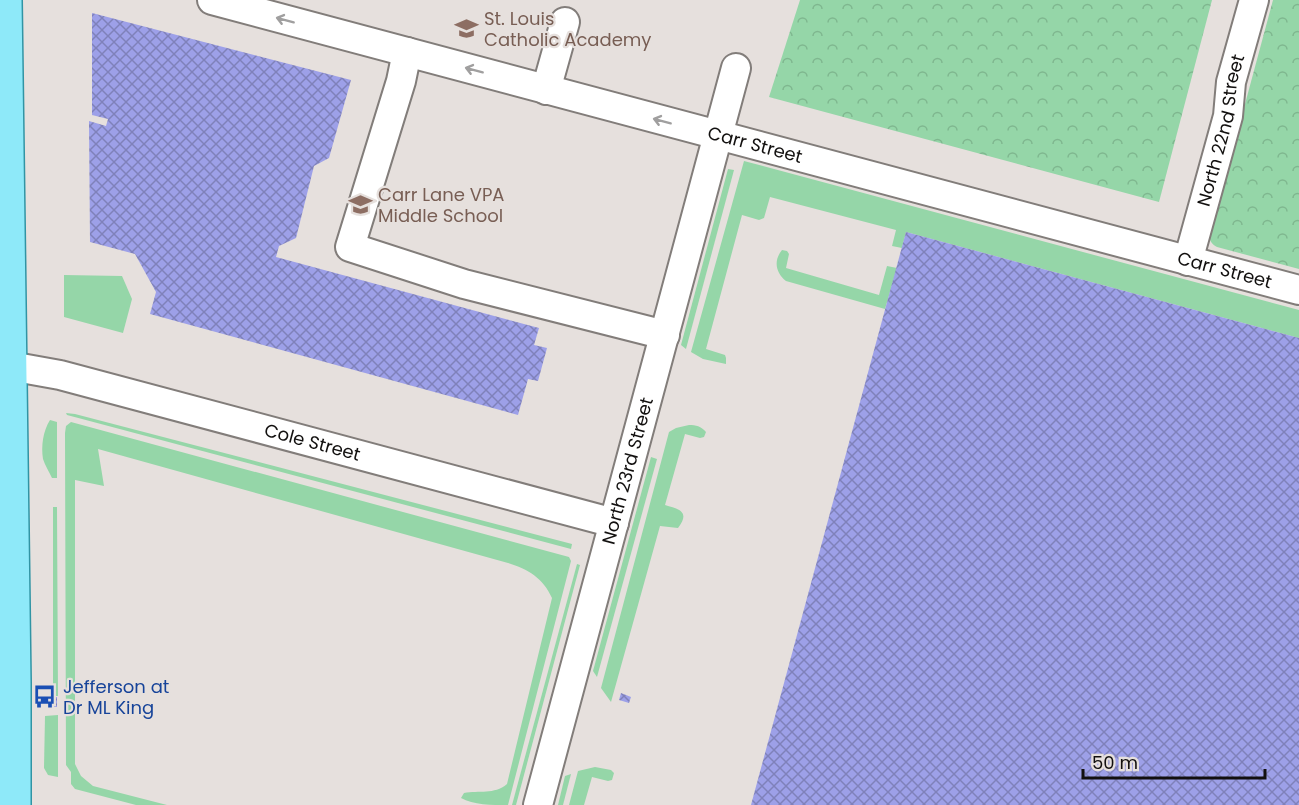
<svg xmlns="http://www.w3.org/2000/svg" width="1299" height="805" viewBox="0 0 1299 805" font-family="Poppins,sans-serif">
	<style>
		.grass { fill: #95d6a8 }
		.park { fill: url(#park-crowns) }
		.building { fill: url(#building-cross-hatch) }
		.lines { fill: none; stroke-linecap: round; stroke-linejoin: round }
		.minor-casing { stroke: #827d7a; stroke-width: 32 }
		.major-casing { stroke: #3194a4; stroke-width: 36 }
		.minor { stroke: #fff; stroke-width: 28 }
		.major { stroke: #8ee9f9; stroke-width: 33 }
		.oneway { stroke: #a09f9f }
		.labels { text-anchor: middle; stroke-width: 4.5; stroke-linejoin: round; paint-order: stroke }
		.education-label { font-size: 18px; fill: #785e54; stroke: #e6e0dd; text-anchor: start }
		.street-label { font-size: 18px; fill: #12100f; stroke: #e6e0dd }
		.transit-label { font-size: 18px; fill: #164399; stroke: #e6e0dd; text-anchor: start }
	</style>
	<defs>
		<pattern id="park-crowns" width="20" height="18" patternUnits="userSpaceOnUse" patternTransform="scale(1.5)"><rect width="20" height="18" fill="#95d6a8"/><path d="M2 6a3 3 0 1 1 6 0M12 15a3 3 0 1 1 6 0" fill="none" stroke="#7fb78f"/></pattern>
		<pattern id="building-cross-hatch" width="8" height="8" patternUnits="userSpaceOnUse" patternTransform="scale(1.5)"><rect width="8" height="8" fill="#9da0e8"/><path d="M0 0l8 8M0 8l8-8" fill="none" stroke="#7f81ba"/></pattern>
	</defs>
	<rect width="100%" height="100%" fill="#e6e0dd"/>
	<g class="grass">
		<polygon points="744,161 1299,310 1299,338 906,232 902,248 892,246 896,230 770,197 764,218 759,220 742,215 706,349 725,355 726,358 726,364 703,359 691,352"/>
		<polygon points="728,169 734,170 686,349 681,345"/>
		<path d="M782,250L787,251L789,254L786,268L879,295L887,266L897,268L885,309L786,281C776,273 773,261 782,250Z"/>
		<polygon points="64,275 122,276 132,299 123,333 64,317"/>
		<polygon points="66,413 75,414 572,544 571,549 67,415"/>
		<path d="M50,420L57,422V478H52C49,472 45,465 43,459C41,446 43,431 50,420Z"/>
		<path d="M71,422L569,557L571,561L508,805C492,805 473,805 461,798L464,793C479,790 494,795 507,784L552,598C543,578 528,569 508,563L98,449L104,486L75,480V764L81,776L93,786L167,805H136L75,789L71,784V772L66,765L65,433L66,426Z"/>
		<path d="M689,425C696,425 701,426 706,432L704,437L700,438L685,434L665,505C678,509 691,511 678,528L660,526L611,702L601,688L669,432L676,428Z"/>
		<polygon points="651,457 657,459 597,677 593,671"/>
		<polygon points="53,507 57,507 58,696 49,696 53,686"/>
		<polygon points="577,564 580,565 516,805 512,805"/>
		<polygon points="58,715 58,777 48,775 44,768 45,716"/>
		<polygon points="595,767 611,770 614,773 612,780 608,781 592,777 584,805 569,805 578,771"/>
		<polygon points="571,774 563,805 558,805 565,776"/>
	</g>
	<g class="park">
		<polygon points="800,0 1212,0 1159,202 769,97"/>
		<path d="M1273,0H1299V269L1217,247C1211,244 1209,240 1210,234Z"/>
	</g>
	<g class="building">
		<polygon points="92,13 351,80 329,158 314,166 296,238 279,246 276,257 539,328 534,345 547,348 538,381 528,379 518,415 150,314 156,292 135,254 90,242 89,121 106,126 108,119 92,115"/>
		<polygon points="906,232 1299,338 1299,805 751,805"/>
		<polygon points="621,693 631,697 629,703 619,700"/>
		<rect x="52" y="697" width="5" height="10"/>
	</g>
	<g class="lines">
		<defs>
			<g id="minor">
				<path id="s1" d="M212,0L1299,290"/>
				<polyline points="407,52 401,81 350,247 464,284 665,335"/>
				<polyline points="546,90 565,22"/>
				<path id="s2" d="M1188,261L1228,116L1231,82L1254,0"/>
				<path id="s3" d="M10,366L60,375L614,523"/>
				<path id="s4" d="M538,805L736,68"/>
			</g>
			<polyline id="major" points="5,0 14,683 14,805"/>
		</defs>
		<use href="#minor" class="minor-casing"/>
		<use href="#major" class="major-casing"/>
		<use href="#minor" class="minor"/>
		<use href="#major" class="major"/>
	</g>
	<defs><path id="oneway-shaft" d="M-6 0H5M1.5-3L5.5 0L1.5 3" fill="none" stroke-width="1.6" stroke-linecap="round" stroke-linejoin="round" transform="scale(1.5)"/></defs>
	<g class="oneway">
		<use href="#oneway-shaft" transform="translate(285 20) rotate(-165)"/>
		<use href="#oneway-shaft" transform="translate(474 70) rotate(-165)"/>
		<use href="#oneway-shaft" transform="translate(662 121) rotate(-165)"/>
	</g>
	<defs>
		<symbol id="school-bare" viewBox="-9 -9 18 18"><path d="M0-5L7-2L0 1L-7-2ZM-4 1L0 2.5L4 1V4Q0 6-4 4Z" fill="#8d6e63" stroke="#e6e0dd" stroke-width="2.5" paint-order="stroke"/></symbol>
		<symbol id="bus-bare" viewBox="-9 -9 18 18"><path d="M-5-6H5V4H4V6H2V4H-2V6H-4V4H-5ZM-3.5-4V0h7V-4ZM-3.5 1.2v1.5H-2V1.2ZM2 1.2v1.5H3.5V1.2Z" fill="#1a4fb4" stroke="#e6e0dd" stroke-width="2.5" paint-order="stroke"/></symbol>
	</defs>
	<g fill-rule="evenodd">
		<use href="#school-bare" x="450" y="12" width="33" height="33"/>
		<use href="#school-bare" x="344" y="188" width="33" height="33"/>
		<use href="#bus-bare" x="28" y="680" width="33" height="33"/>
	</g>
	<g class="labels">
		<g class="education-label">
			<text x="484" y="25">St. Louis<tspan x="484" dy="21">Catholic Academy</tspan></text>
			<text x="378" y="201">Carr Lane VPA<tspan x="378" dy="21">Middle School</tspan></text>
		</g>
		<g class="street-label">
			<text dy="6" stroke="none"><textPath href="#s2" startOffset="135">North 22nd Street</textPath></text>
			<text dy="6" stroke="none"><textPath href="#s1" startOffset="562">Carr Street</textPath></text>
			<text dy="6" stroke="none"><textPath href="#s1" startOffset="1048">Carr Street</textPath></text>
			<text dy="6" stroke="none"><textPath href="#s3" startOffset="312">Cole Street</textPath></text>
			<text dy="6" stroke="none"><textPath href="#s4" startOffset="346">North 23rd Street</textPath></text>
		</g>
		<g class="transit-label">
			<text x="63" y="693">Jefferson at<tspan x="63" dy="21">Dr ML King</tspan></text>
		</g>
	</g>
	<path d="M1083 769v9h182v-9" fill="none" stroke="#12100f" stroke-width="3"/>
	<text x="1092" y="769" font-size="18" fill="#12100f" stroke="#e6e0dd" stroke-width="4.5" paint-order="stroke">50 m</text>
</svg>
